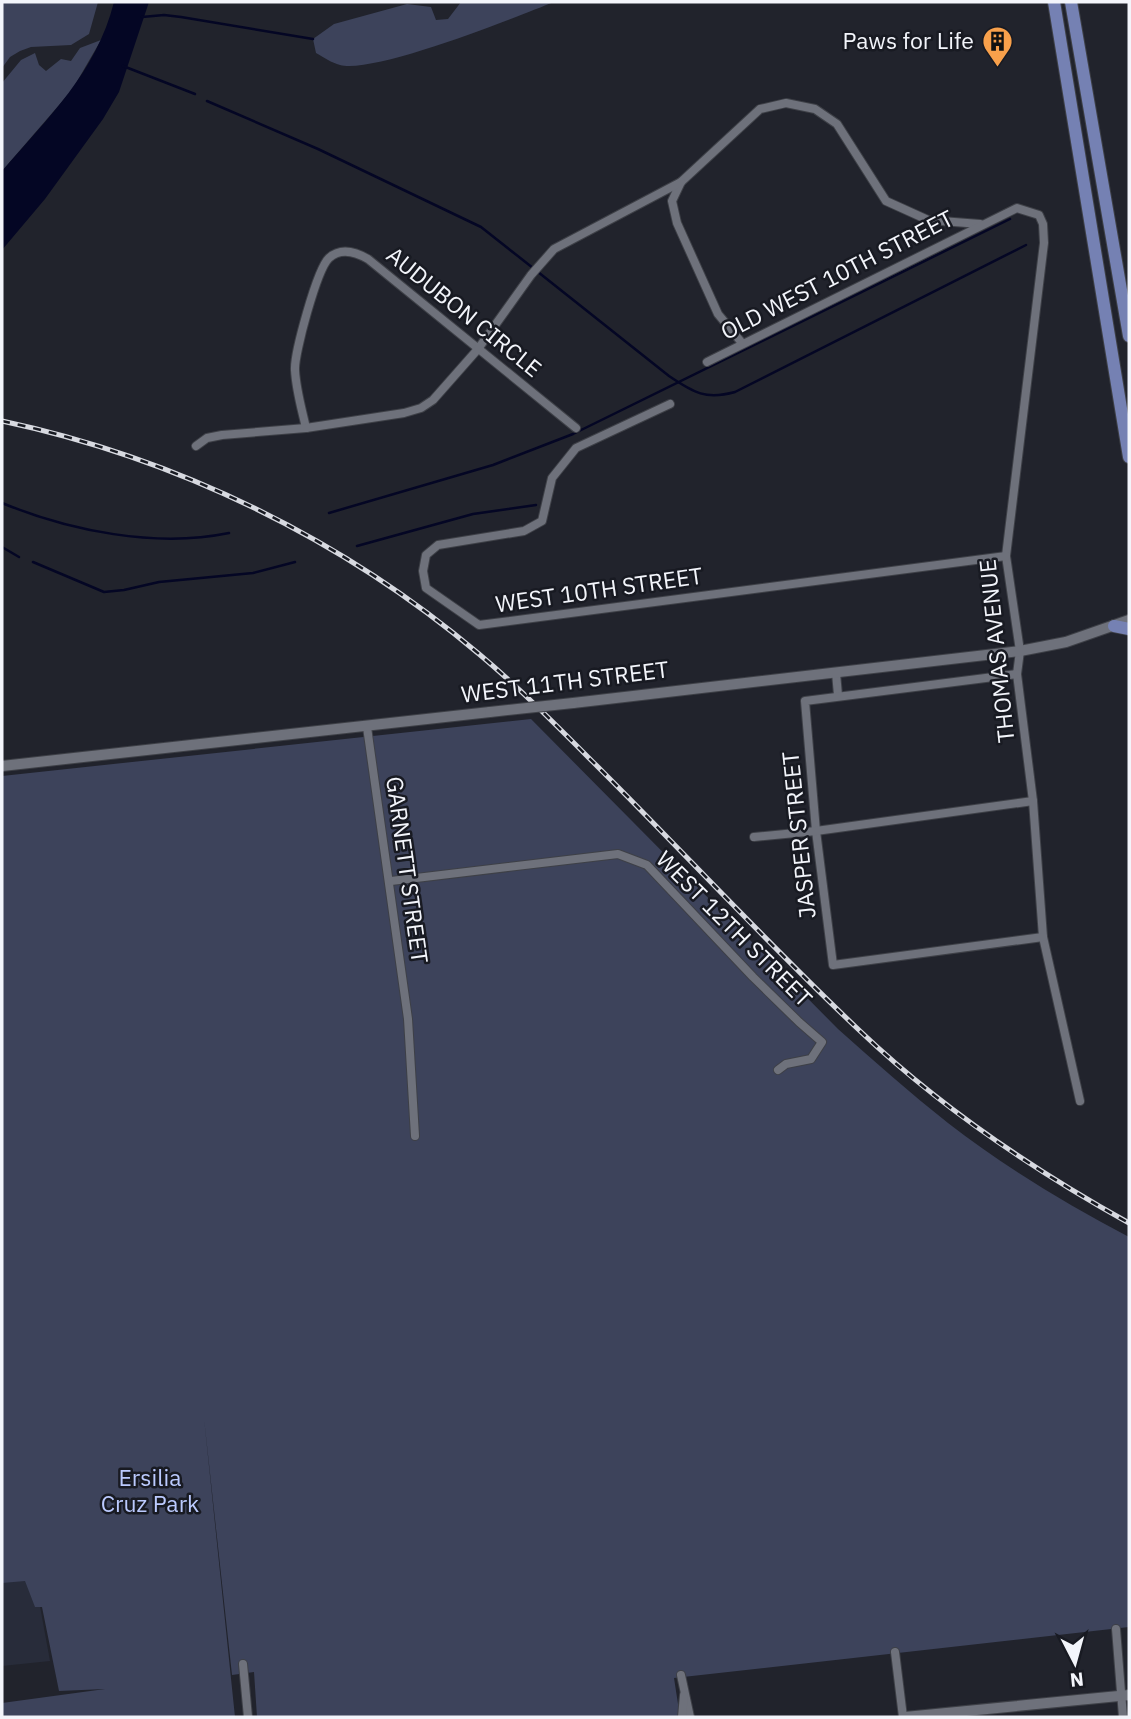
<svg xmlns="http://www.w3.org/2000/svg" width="1131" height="1719" viewBox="0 0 1131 1719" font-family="'IBM Plex Sans',sans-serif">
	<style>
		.built { fill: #282c3a }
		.green { fill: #3d435b }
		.water { fill: #040624 }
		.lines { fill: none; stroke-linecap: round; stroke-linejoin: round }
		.stream { stroke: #040624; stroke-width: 2.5 }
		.minor-casing { stroke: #3e4047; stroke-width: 10 }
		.tertiary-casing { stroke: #3e4047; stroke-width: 12 }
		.primary-casing { stroke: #3e4047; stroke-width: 14 }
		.minor { stroke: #6e717b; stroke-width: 8 }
		.tertiary { stroke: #6e717b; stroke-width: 10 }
		.primary { stroke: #7581b3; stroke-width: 12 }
		.rail-casing { stroke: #d7d9e0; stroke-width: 5 }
		.rail { stroke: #181a22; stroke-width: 2.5; stroke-dasharray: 8; stroke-linecap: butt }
		.tertiary-bridge-casing { stroke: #3e4047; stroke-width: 12; stroke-linecap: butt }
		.tertiary-bridge { stroke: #6e717b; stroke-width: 10 }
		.labels { text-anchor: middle; stroke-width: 5; stroke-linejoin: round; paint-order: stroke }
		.poi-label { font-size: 23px; fill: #f3f5fb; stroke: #181a22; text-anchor: end }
		.street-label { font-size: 23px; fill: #f3f5fb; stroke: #181a22 }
		.park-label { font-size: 23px; fill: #bbcafe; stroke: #181a22 }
	</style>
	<rect width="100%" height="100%" fill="#21232c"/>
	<polygon class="built" points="2,1568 33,1568 50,1661 2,1666"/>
	<g class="green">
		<polygon points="2,2 98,2 89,34 71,45 31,47 20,51 10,57 2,68"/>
		<path d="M461,2H554C516,17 375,74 340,65C332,63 323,57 316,53L313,39L334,24L407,4L431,7L436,20L448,19Z"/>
		<polygon points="101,40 72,90 2,171 2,83 21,60 35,53 39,65 46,71 61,59 71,61 80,48"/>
		<path d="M531,719L838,1029C874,1061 910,1093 948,1123C1005,1167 1066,1204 1129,1237V1627L674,1678L680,1717H257L254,1672L232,1675L204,1418L235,1717H2V1703L105,1689L59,1691L42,1607H35L25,1581L2,1583V776Z"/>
	</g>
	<path class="water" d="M114,2H149L119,92L103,119L45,199L2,250V171C48,117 96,73 114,2Z"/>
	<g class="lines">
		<g class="stream">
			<polyline points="142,17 164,15 181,17 313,39"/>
			<polyline points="123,66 195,94"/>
			<polyline points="207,101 318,149 481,227 533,268"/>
			<path d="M538,272L669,376C694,393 706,400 735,392L1026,245"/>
			<path d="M2,503C70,531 156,548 229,533"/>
			<polyline points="329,513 493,465 573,434 1010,219"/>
			<polyline points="357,546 473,514 536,505"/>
			<polyline points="2,547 19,557"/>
			<polyline points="33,562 104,592 124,590 159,582 253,573 295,562"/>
		</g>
		<defs>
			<g id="minor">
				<polyline points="742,343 718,314 677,223 672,201 681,182 760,109 786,103 815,109 837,124 886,201 928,220 980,224"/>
				<polyline points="707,362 1017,208 1039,215 1043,224 1044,243 1006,556 1020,651 1017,674 1033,801 1043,937 1080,1101"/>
				<polyline points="670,404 576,448 552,478 542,521 524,531 438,545 426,555 423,571 426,588 479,625 1006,556"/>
				<path d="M306,428C302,410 296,390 295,370C294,354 317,269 329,258C341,247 356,252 368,259L576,428"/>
				<polyline points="196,446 207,438 222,435 306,428 404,413 421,408 433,400 478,349 531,275 554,249 681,182"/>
				<polyline points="836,673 838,695"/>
				<polyline points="1017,674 805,701 816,831 833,965 1043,937"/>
				<polyline points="367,727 408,1019 415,1136"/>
				<polyline points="754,837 816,831 1033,801"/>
				<polyline points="391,881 618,854 647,865 753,977 799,1022 822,1042 811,1059 786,1064 778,1070"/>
				<polyline points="1116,1629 1123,1717"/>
				<polyline points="895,1652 903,1717"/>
				<polyline points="243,1664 248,1717"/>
				<polyline points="681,1675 690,1717"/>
				<polyline points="682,1717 684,1695"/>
			</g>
			<g id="tertiary">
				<polyline points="573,703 1020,651 1066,642 1129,620"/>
				<polyline points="2,766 490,712"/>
				<polyline points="905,1717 1129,1695"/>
			</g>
			<g id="primary">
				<polyline points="1054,2 1129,457"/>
				<polyline points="1071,2 1129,336"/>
				<polyline points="1114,626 1129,629"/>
			</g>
		</defs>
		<use href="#minor" class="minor-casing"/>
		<use href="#tertiary" class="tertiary-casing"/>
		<use href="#primary" class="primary-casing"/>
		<use href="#minor" class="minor"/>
		<use href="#tertiary" class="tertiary"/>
		<use href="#primary" class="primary"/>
		<defs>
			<path id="rail" d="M2,421C176,458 343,539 479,654C522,690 562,731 602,771C688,857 771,947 860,1031C941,1108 1032,1169 1129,1223"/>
		</defs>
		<use href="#rail" class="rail-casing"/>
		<use href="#rail" class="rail"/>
		<defs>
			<polyline id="tertiary-bridge" points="490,712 573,703"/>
		</defs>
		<use href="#tertiary-bridge" class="tertiary-bridge-casing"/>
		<use href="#tertiary-bridge" class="tertiary-bridge"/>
	</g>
	<defs>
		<symbol id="building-pin" viewBox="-11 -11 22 30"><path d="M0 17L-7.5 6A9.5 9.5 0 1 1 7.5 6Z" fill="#f8a04b" stroke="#181a22"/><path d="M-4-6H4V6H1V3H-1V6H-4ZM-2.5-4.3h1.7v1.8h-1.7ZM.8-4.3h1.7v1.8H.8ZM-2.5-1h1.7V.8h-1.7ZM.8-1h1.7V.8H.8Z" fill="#111"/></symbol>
	</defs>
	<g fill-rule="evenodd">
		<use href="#building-pin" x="980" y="24" width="35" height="47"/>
	</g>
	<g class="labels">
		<g class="poi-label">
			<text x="974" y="49">Paws for Life</text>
		</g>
		<g class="street-label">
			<text transform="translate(837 275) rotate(-27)" y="8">OLD WEST 10TH STREET</text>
			<text transform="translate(464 312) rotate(39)" y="8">AUDUBON CIRCLE</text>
			<text transform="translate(599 590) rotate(-8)" y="8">WEST 10TH STREET</text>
			<text transform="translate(997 651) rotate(-96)" y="8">THOMAS AVENUE</text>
			<text transform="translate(565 682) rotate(-7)" y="8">WEST 11TH STREET</text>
			<text transform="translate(799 835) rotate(-96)" y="8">JASPER STREET</text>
			<text transform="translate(407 870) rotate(82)" y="8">GARNETT STREET</text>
			<text transform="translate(734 929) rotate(45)" y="8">WEST 12TH STREET</text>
		</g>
		<g class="park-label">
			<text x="150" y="1486">Ersilia<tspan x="150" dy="26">Cruz Park</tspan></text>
		</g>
	</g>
	<rect width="1131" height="1719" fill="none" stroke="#f3f5fb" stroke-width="7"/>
	<g transform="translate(1075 1663) rotate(174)" stroke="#181a22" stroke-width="5" paint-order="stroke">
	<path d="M0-5L12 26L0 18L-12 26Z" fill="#f3f5fb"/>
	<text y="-10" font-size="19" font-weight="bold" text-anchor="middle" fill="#f3f5fb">N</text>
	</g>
</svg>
